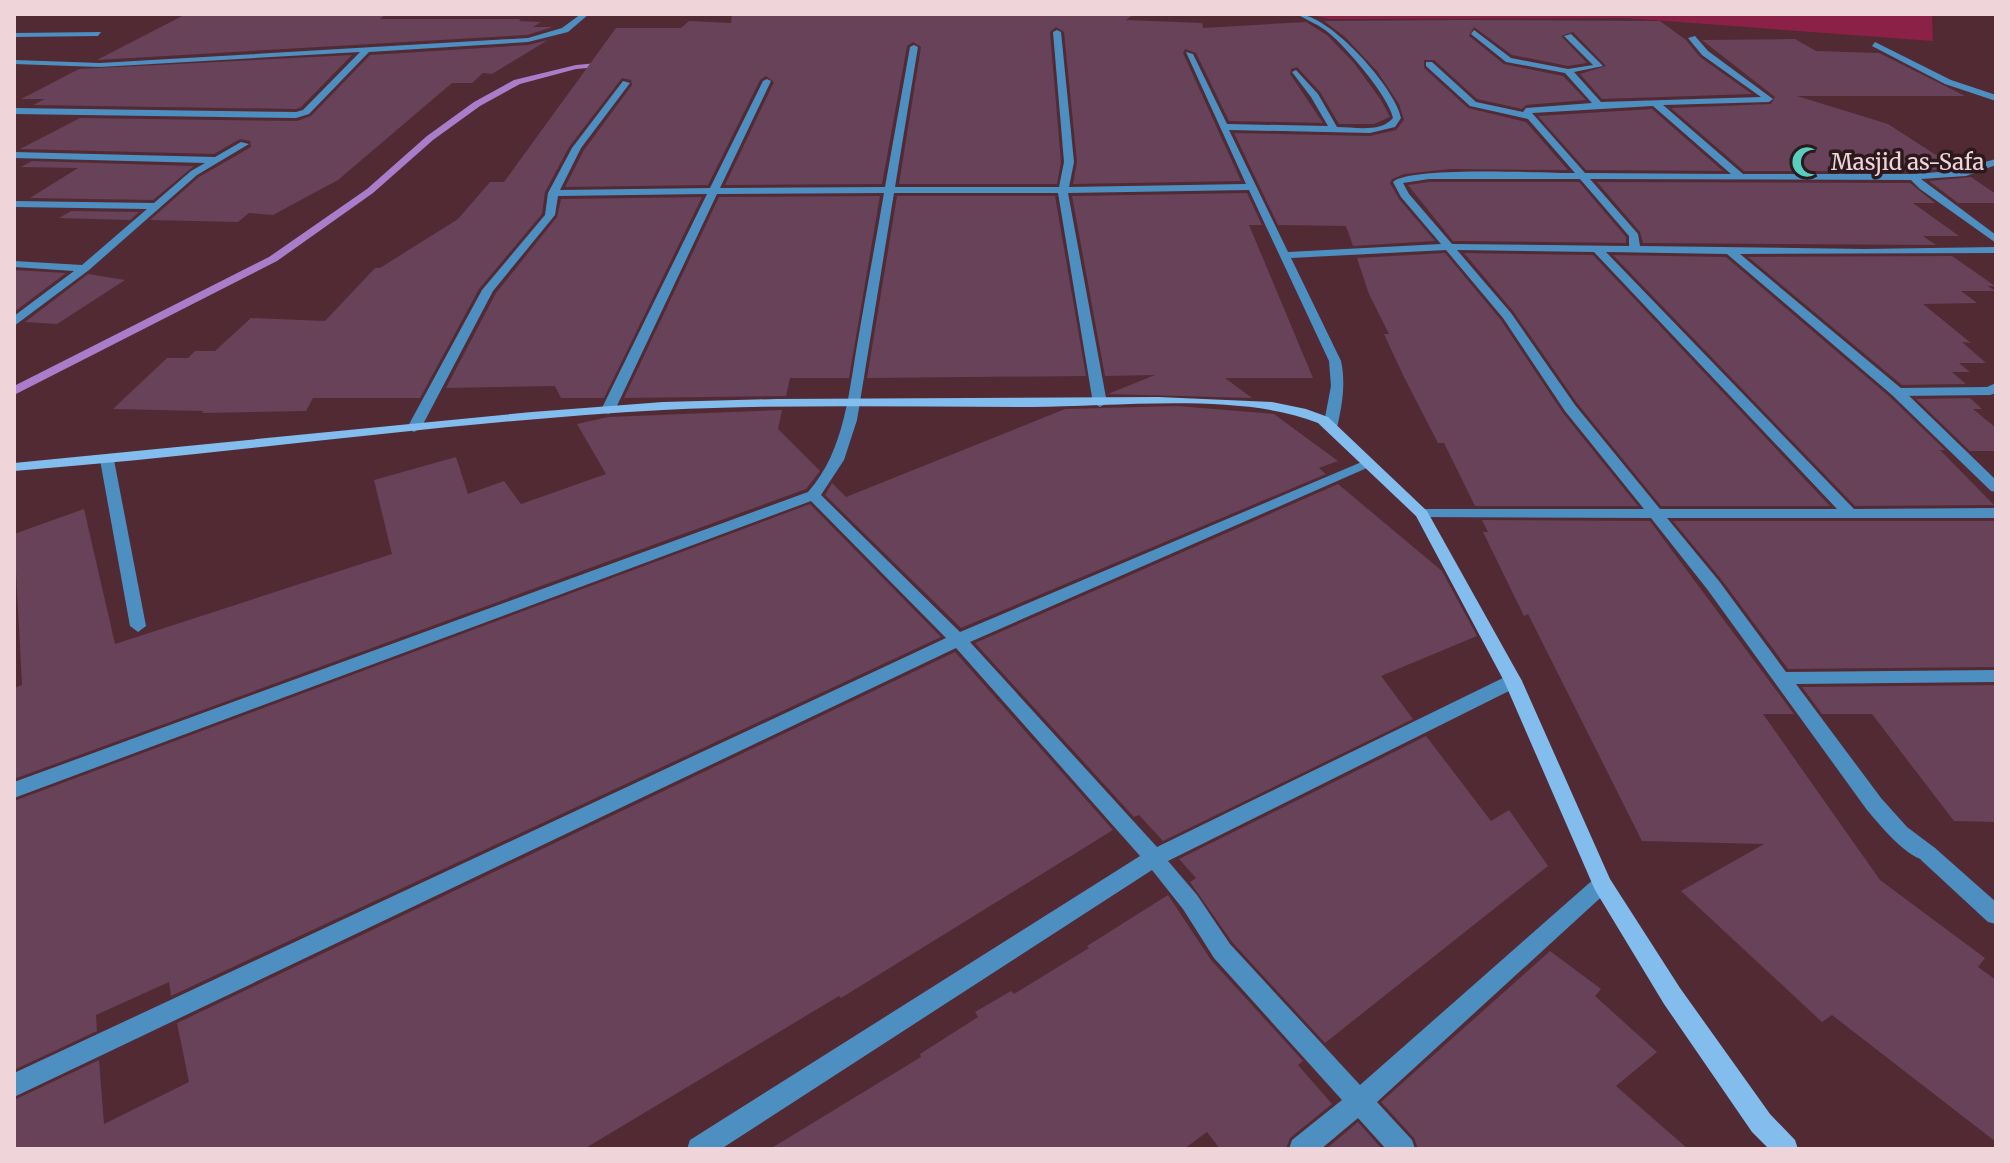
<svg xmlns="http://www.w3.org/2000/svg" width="2010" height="1163" viewBox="0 0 2010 1163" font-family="Merriweather,serif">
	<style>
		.green { fill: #8c2147 }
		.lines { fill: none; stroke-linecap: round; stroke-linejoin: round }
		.stream { fill: #aa7dcb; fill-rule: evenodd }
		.building { fill: #674258 }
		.lane { fill: #4e8fc2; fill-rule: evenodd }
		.street { fill: #4e8fc2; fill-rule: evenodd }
		.secondary { fill: #82bdee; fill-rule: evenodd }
		.labels { text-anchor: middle; stroke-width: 7; stroke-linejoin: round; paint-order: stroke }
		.far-poi-label { font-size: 22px; fill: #efd5da; stroke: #2c191e; text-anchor: start }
	</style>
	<rect width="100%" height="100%" fill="#522a34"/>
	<polygon class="green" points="1305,14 1932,14 1933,41 1626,18 1330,19"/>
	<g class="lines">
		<polygon class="stream" points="608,62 611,66 576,69 520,84 480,106 433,140 373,193 277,261 14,395 14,386 269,257 367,189 427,136 474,102 514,80 576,65"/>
	</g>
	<g class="building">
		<polygon points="186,14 386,14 380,19 521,19 519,21 541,22 533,27 553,27 527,35 97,60"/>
		<polygon points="732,14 1134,14 1126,20 1202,23 1203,28 1306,22 1327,35 1354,63 1381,100 1390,117 1374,124 1339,124 1320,92 1297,67 1291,69 1290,74 1323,123 1229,121 1196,53 1185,49 1183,53 1241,181 1073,184 1077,162 1064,32 1056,27 1050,32 1061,162 1057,184 899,184 921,47 913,42 907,46 882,184 725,185 774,82 766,76 760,80 708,185 565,187 584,150 632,85 631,80 622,78 569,147 545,192 542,214 479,289 420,398 313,398 306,411 202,413 204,411 113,409 167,358 188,358 195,351 215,351 251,318 325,321 375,268 380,268 458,219 490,182 504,182 616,28 681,28 689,21 731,23"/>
		<polygon points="1462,20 1660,21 1686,40 1700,57 1752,94 1602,99 1580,74 1606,66 1573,32 1561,36 1587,63 1568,66 1512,55 1474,27 1469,36 1504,64 1563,76 1586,100 1526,105 1522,109 1477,99 1434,60 1424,60 1424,68 1468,108 1526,122 1568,170 1450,169 1404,174 1392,179 1390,183 1399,199 1435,241 1353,246 1346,226 1278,225 1234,133 1370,136 1396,130 1404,120 1399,104 1377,71 1345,37 1324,21"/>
		<polygon points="1795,39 1816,51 1879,53 1965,96 1797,96 1888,124 1956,168 1914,171 1744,171 1671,108 1771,104 1775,97 1702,40"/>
		<polygon points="548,40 492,74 483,73 472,83 452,83 338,180 273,215 249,213 238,222 150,220 199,177 251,147 250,141 240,139 214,154 20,149 80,118 297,121 311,116 370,55 528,45"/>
		<polygon points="352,55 301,107 296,109 33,105 45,99 21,99 79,69"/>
		<polygon points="1652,109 1723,171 1586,170 1538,116"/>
		<polygon points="32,161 194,166 153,200 30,198 78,168 21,167"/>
		<polygon points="1971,177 1996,194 1996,203 1958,203 1929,181"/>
		<polygon points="1429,182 1579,182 1626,237 1626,243 1453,241 1408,185"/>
		<polygon points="1597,182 1910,183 1935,203 1913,203 1959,236 1923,236 1936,245 1643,243 1640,232"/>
		<polygon points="1247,193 1262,225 1249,225 1313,378 1225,378 1252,398 1108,394 1155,375 1105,376 1072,196"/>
		<polygon points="880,196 849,378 790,378 786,396 624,398 719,197"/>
		<polygon points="897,196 1055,196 1086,376 867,378"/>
		<polygon points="702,197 604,398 561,398 555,386 446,388 496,293 557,217 561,199"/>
		<polygon points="71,211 139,212 130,220 59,218"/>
		<polygon points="1445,253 1501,320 1563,413 1638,506 1475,506 1444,443 1438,443 1403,375 1384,334 1389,334 1369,294 1357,258"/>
		<polygon points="1464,253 1593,255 1830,506 1661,506 1577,403 1513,311"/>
		<polygon points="1613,255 1726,257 1890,397 1945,450 1940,450 1994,505 1855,506"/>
		<polygon points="1952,256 1995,286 1988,286 1995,291 1961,291 1977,303 1923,304 1971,343 1962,342 1986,363 1959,363 1970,372 1952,372 1966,384 1902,385 1748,257"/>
		<polygon points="14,270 66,273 14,312"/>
		<polygon points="88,274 125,280 57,324 25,322"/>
		<polygon points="1970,398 1982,409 1973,409 1996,428 1996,451 1970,451 1916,399"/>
		<polygon points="1177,406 1274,414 1338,461 1319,468 1326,474 961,628 825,495 832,483 846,497 1065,409"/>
		<polygon points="782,410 778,429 820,471 806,489 14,779 14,688 22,685 14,534 84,509 115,644 392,554 374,480 456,457 468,494 504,481 521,504 606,474 577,424 608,417"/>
		<polygon points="1338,484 1442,571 1477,636 1381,676 1413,719 1163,841 1139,815 1134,817 975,643"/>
		<polygon points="810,504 941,637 171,996 169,982 96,1015 97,1031 14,1070 14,801"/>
		<polygon points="1482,520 1650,521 1794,714 1763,714 1880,880 1985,958 1978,967 1996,980 1996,1142 1832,1015 1822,1022 1681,891 1764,844 1642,841 1528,614 1524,616 1483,532 1488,532"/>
		<polygon points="1673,521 1996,521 1996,667 1788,669 1721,579"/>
		<polygon points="955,652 1113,830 841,998 839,996 584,1149 14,1149 14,1100 99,1060 104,1124 189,1082 177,1023"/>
		<polygon points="1996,685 1996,822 1954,821 1872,714 1822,714 1802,687"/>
		<polygon points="1426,736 1491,821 1509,810 1548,866 1325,1043 1232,942 1190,882 1196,878 1179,859"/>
		<polygon points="1168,895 1211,960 1303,1061 1298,1065 1332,1104 1290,1138 1286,1149 1220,1149 1207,1132 1184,1149 770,1149 921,1057 920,1054 978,1017 975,1012 1011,991 1014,994 1089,948 1087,946"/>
		<polygon points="1550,951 1601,989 1595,996 1657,1052 1616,1086 1688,1149 1418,1149 1414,1138 1381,1102"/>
		<polygon points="1358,1122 1382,1149 1326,1149"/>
	</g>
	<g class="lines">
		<g class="lane">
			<polygon points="1996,383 1996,393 1990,395 1897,396 1890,392 1897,388 1987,387"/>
			<polygon points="1928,845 1935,848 1996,902 1996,924 1988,922 1921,860 1918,854 1921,848"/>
		</g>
		<g class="street">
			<polygon points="581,14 589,14 568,32 528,42 369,52 309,114 296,118 14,114 14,108 296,112 303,110 360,52 100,67 14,64 14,60 100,63 528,38 562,28"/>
			<path d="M1297,14C1330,14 1396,89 1401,118L1395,127L1370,133L1229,130L1288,252L1441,244L1401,197L1393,182C1409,166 1545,173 1575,173L1528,119L1470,106L1426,66V62H1432L1476,102L1523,112L1526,108L1592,103L1565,73L1506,62L1471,34L1474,30L1511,58L1568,69L1593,65L1564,36L1571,34L1603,66L1574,72L1601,102L1761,97L1702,55L1688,38L1695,36L1708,51L1773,99L1769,102L1663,105L1743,174H1914L1964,170L1970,166L1996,159V165L1966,176L1921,179L1996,235V243L1920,189L1911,180L1590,179L1638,234L1640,246L1865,249L1996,247V253L1740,254L1902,389L1996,480V492L1991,491L1892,395L1727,254L1606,252L1854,509L1996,508V518H1667L1719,581L1786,672L1996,670V682L1796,684L1881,798L1907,827L1935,848L1938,854L1935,860C1914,868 1880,825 1867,810L1707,589L1651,518L1417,517L1415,514L1422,509H1644L1565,411L1503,318L1446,250L1291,258L1341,361C1346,384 1342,405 1337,428L1330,432L1323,428L1331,386L1329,361L1249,190L1068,193L1107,403L1100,407L1093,403L1058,193H894L857,420L844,460L821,495L960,632L1364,461L1369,460L1376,464L970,642L1157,847L1507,676H1519L1522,681L1519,686L1168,861L1197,895L1230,944L1360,1085L1595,878L1602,875L1609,878L1612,884L1609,890L1377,1102L1412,1140L1415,1149H1386L1358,1118L1321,1149H1289L1292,1140L1342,1100L1214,958L1183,909L1152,870L721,1149H687L690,1140L1140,856L956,648L14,1097V1073L946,638L811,501L14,798V782L808,492C846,450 849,388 859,334C867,287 876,240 884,193L717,194L615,410L608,414L601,410L707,194L558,196L555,215L493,291L421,428L414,432L407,428L482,290L545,215L548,193L572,148L623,81L630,83L581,148L560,190L710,188L763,81L767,79L771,81L720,188L885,187L910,47L914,45L918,47L895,187H1059L1064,162L1053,32L1057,30L1061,32L1074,162L1069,187L1246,184L1186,52L1193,54L1227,124L1328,126L1311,97L1292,72L1296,70L1318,94L1337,127C1354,127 1381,133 1393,118C1389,97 1347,48 1329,33C1320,25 1308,21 1297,14ZM1653,106L1731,174L1585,173L1532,113ZM1429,179H1580L1629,236V246L1452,244L1409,194L1403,183ZM1457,250L1594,252L1837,509H1660L1575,405L1511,313Z"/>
			<polygon points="101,32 98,36 14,37 14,33"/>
			<polygon points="1875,42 1951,80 1996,95 1996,101 1945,84 1872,46"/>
			<polygon points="241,142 249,144 197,175 89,270 14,326 14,316 74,271 14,267 14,261 82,265 147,209 14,207 14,201 154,203 191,171 205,163 14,158 14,152 215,157"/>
			<polygon points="107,456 114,460 146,626 138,632 130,626 100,460"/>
		</g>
		<path class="secondary" d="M1158,397L1272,402L1306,409L1328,417L1427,511L1522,681L1610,879L1680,988L1770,1114L1795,1140L1798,1149H1769L1752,1132L1664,1004L1595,890L1504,681L1416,516L1318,423C1241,392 1116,407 1031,407C908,407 785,404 663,410C446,422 230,454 14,471V463L532,412L663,402L777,399Z"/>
	</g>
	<defs>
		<symbol id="mosque-bare" viewBox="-9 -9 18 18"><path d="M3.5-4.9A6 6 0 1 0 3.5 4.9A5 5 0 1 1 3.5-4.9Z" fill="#58cebf" stroke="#2c191e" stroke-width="2.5" paint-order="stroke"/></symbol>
	</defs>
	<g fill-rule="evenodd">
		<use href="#mosque-bare" x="1785" y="140" width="44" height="44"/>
	</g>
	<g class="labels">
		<g class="far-poi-label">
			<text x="1831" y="170">Masjid as-Safa</text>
		</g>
	</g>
	<rect width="2010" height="1163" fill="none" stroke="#efd5da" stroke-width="32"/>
</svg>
